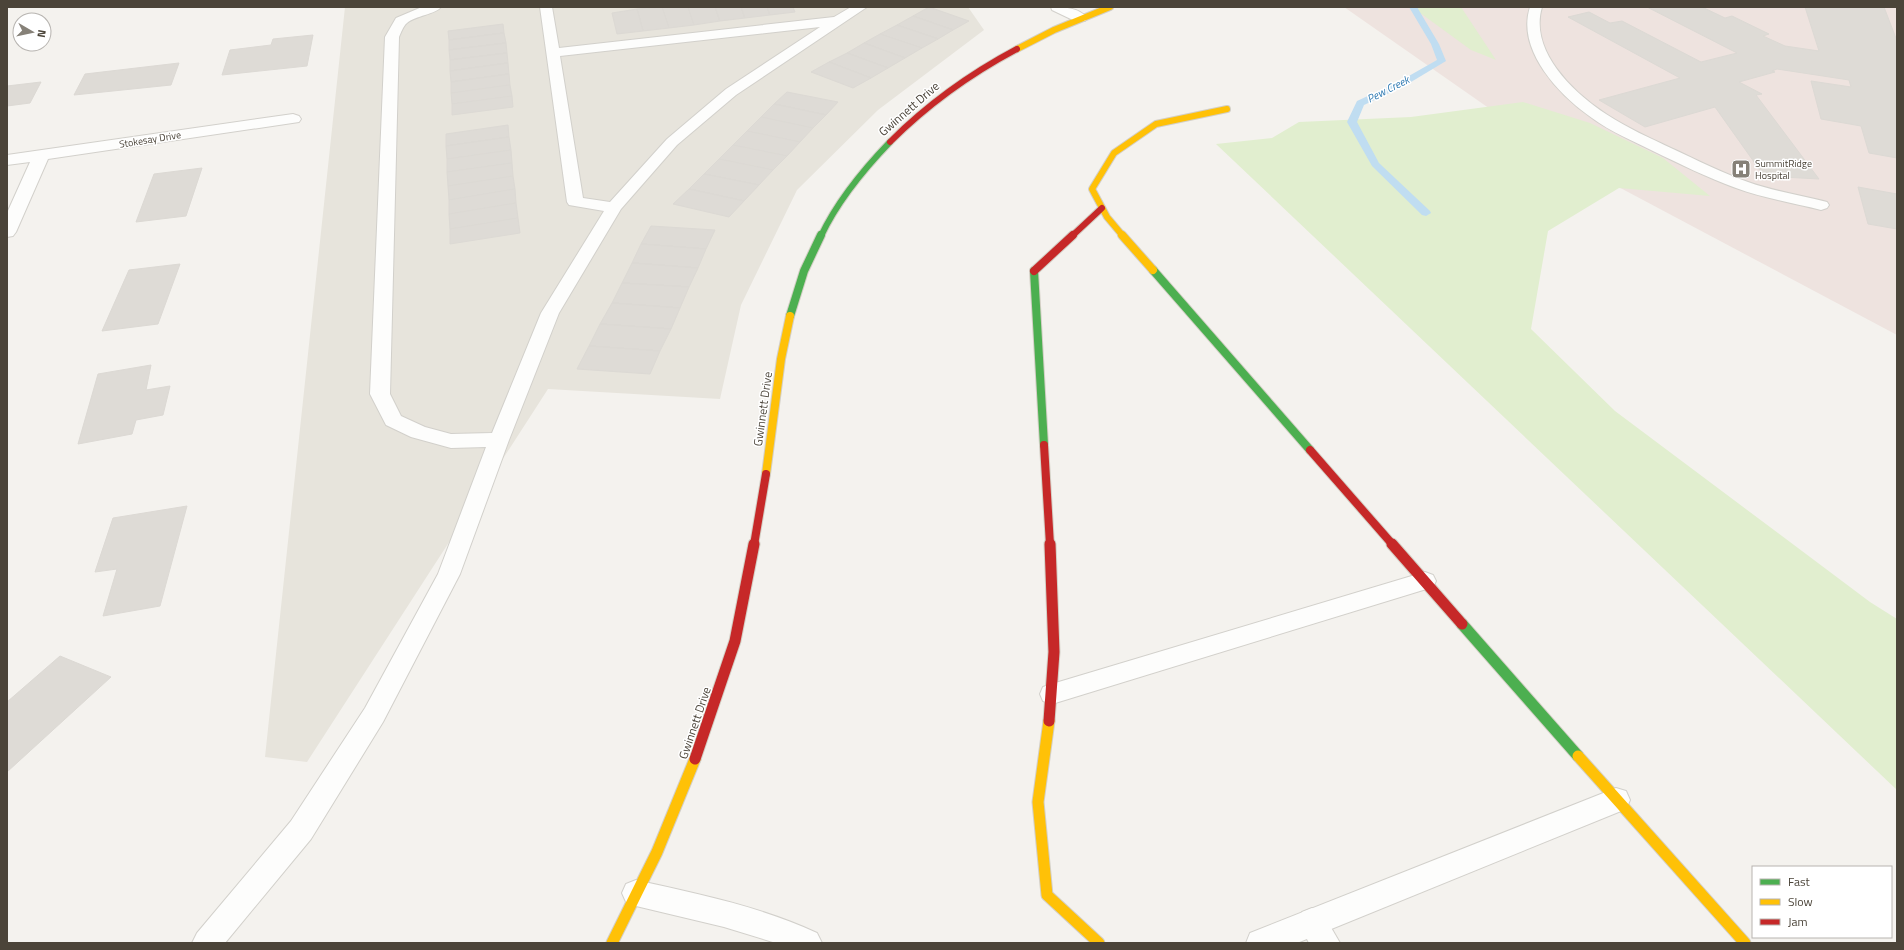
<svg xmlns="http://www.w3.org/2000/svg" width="1904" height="950" viewBox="0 0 1904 950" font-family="'Titillium Web',sans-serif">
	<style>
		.residential { fill: #e7e4dc }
		.medical { fill: #eee3df }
		.green { fill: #e1eecf }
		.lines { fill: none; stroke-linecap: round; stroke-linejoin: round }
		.stream { fill: #c0ddf1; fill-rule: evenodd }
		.building { fill: #dedbd6; stroke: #dcd9d4 }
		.lane-casing { stroke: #d2d0cb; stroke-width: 2 }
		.street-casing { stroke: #d2d0cb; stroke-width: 2 }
		.fast-far2-casing { stroke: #d3cfc5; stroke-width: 8 }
		.fast-far1-casing { stroke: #d3cfc5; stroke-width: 10 }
		.fast-casing { stroke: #d3cfc5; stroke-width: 13 }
		.slow-far2-casing { stroke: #d3cfc5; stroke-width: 8 }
		.slow-far1-casing { stroke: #d3cfc5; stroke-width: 10 }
		.slow-casing { stroke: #d3cfc5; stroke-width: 13 }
		.jam-far2-casing { stroke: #d3cfc5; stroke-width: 8 }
		.jam-far1-casing { stroke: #d3cfc5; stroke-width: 10 }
		.jam-casing { stroke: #d3cfc5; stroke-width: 13 }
		.lane { fill: #fdfdfc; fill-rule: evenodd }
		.street { fill: #fdfdfc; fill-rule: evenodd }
		.fast-far2 { stroke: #4caf50; stroke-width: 6 }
		.fast-far1 { stroke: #4caf50; stroke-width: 8 }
		.fast { stroke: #4caf50; stroke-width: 11 }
		.slow-far2 { stroke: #ffc107; stroke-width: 6 }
		.slow-far1 { stroke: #ffc107; stroke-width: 8 }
		.slow { stroke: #ffc107; stroke-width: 11 }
		.jam-far2 { stroke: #c62828; stroke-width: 6 }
		.jam-far1 { stroke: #c62828; stroke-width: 8 }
		.jam { stroke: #c62828; stroke-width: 11 }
		.labels { text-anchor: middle; stroke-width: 3; stroke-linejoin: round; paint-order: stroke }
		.far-street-label { font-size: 10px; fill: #4b4439; stroke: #fff }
		.far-poi-label { font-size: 10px; fill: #4b4439; stroke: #fff; text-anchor: start }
		.far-water-label { font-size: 11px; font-style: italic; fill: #2e7ab2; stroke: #fff }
		.street-label { font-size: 12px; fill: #4b4439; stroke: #fff }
	</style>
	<rect width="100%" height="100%" fill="#f4f2ee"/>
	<polygon class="residential" points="345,7 968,7 984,30 878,110 797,190 741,305 720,399 548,389 307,762 265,757"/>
	<polygon class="medical" points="1344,7 1897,7 1897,335 1549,150"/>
	<g class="green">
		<polygon points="1412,7 1461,7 1496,60 1471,50"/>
		<polygon points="1523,102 1590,123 1663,158 1710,196 1619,188 1548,231 1531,329 1615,411 1870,602 1897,619 1897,790 1216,144 1272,138 1299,122 1411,117"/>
	</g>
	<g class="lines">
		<polygon class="stream" points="1409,7 1417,7 1439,44 1446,61 1406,85 1364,105 1357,122 1379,163 1430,211 1431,213 1426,216 1422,215 1372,166 1347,122 1357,101 1400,81 1437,60 1431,44"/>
	</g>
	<g class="building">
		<polygon points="662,7 688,7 694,25 669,28"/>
		<polygon points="662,7 669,28 643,31 637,9"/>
		<polygon points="688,7 715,7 720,21 694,25"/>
		<polygon points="715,7 741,7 745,18 720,21"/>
		<polygon points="741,7 767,7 770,15 745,18"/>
		<polygon points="767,7 793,7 795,12 770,15"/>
		<polygon points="929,7 969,21 953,30 913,16"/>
		<polygon points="1647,7 1702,7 1725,18 1732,16 1769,34 1763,36 1785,46 1819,51 1805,7 1884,7 1897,41 1897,158 1869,153 1861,126 1821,119 1811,81 1851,87 1849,80 1777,69 1772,71 1775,72 1739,82 1762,94 1756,95 1819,179 1764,176 1715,107 1645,127 1599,100 1680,78 1568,17 1589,12 1610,23 1622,21 1701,62 1737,53"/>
		<polygon points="637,9 643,31 617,34 612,13"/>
		<polygon points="913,16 953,30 938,39 897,25"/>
		<polygon points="503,24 504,33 449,40 448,31"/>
		<polygon points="897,25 938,39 922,48 880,34"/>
		<polygon points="504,33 506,43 449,50 449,40"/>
		<polygon points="880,34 922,48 905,58 864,43"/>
		<polygon points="313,35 307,66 222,75 230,50 271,45 273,39"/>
		<polygon points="506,43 507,53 450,60 449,50"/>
		<polygon points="864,43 905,58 888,68 847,53"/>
		<polygon points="507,53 508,63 450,71 450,60"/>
		<polygon points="847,53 888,68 871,78 829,62"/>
		<polygon points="829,62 871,78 853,88 811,72"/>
		<polygon points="179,63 171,85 74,95 85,74"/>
		<polygon points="508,63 509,74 451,82 450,71"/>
		<polygon points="509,74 510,85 451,93 451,82"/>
		<polygon points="41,82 30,103 7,106 7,86"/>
		<polygon points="510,85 512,96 452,104 451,93"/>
		<polygon points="787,92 838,102 826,115 774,104"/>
		<polygon points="512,96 513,107 452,115 452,104"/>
		<polygon points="774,104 826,115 813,128 761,117"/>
		<polygon points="761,117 813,128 800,142 747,131"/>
		<polygon points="508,125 509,137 446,146 446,134"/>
		<polygon points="747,131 800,142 787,156 733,145"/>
		<polygon points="509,137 511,150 447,159 446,146"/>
		<polygon points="733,145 787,156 773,170 719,159"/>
		<polygon points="511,150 512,163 447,172 447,159"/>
		<polygon points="719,159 773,170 759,185 704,174"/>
		<polygon points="512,163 513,176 448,186 447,172"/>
		<polygon points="202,168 186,216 136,222 154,174"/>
		<polygon points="704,174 759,185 744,201 689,189"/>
		<polygon points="513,176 515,189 449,200 448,186"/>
		<polygon points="1858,187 1897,194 1897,229 1868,224"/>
		<polygon points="515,189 516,203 449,214 449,200"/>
		<polygon points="689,189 744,201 729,217 673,204"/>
		<polygon points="516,203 518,218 450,229 449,214"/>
		<polygon points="518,218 520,233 450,244 450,229"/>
		<polygon points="651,226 715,230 706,249 641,244"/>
		<polygon points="641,244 706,249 698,268 632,263"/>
		<polygon points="632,263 698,268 689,287 622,283"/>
		<polygon points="180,264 158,324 102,331 129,270"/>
		<polygon points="622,283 689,287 680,308 612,303"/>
		<polygon points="612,303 680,308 671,329 600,324"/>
		<polygon points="600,324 671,329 660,351 589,346"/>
		<polygon points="589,346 660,351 650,374 577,369"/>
		<polygon points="151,365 146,390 170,386 163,415 136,420 132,434 78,444 98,374"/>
		<polygon points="187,506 160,606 103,616 117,569 95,572 113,518"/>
		<polygon points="60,656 111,677 7,772 7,702"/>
	</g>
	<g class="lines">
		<defs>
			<g id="lane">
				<path d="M422,7H441C436,14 415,16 407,23C403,26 401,33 399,37L390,394L401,416L425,427L451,434L492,433L541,313L604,211L569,205L567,202L540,7H552L559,48L834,17L851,7H867L736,95L677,145L621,209L559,313L509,440L460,574L383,722L311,839L225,943H192L197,933L291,821L365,708L438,574L486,447L451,448L411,437L386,425L370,394L385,37L396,18ZM820,27L726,89L667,139L610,202L583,198L560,56Z"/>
				<path d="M1051,7C1062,7 1079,7 1087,18L1085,21H1075L1052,10Z"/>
				<path d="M1530,7H1542C1529,50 1572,92 1606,114C1627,128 1650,138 1673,149C1697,160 1722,173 1748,182C1773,191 1800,195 1827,202L1829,205L1827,208L1821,210C1793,203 1763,198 1736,188C1708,178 1680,164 1653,151C1633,141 1611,132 1592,118C1559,95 1516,50 1530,7Z"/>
				<polygon points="1425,572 1433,575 1436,581 1433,587 1052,704 1043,701 1040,694 1043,687 1052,684"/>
				<path d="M636,880C698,894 759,906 817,933L822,943H776L724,927L636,906L626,902L622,893L626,884Z"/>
				<polygon points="1312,908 1322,912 1340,943 1309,943 1298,922 1302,912"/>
			</g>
			<g id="street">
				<polygon points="293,114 299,116 301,119 299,122 48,159 16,232 13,236 7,237 7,213 30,162 7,165 7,155"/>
				<polygon points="1616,788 1626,791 1630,800 1626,809 1297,943 1246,943 1250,933"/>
			</g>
			<path id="fast-far2" d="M821,236C838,200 863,170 890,142"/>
			<g id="fast-far1">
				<polyline points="1153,270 1310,450"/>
				<polyline points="1034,271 1044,445"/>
				<polyline points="790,316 804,271 821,235"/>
			</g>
			<polyline id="fast" points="1462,624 1578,756"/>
			<g id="slow-far2">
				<polyline points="1017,49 1054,30 1110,7"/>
				<polyline points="1123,236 1107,217 1092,189 1114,153 1156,124 1227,109"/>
			</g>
			<g id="slow-far1">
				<polyline points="1122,235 1153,270"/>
				<polyline points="766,474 781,359 790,316"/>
			</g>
			<g id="slow">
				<polyline points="1049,721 1038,802 1047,895 1099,943"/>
				<polyline points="1578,756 1745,943"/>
				<polyline points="612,943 657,852 695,759"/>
			</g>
			<g id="jam-far2">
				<path d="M890,142C928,104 970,74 1017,49"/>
				<polyline points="1072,236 1102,208"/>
			</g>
			<g id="jam-far1">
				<polyline points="1034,271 1073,235"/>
				<polyline points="1044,445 1050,545"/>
				<polyline points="1310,450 1393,545"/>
				<polyline points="754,545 766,474"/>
			</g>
			<g id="jam">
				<polyline points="1392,544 1462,624"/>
				<polyline points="1049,721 1054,652 1050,544"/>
				<polyline points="695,759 735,641 754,544"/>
			</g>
		</defs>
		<use href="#lane" class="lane-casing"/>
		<use href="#street" class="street-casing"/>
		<use href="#fast-far2" class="fast-far2-casing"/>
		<use href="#fast-far1" class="fast-far1-casing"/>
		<use href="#fast" class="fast-casing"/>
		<use href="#slow-far2" class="slow-far2-casing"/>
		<use href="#slow-far1" class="slow-far1-casing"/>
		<use href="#slow" class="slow-casing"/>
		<use href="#jam-far2" class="jam-far2-casing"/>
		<use href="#jam-far1" class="jam-far1-casing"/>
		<use href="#jam" class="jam-casing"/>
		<use href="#lane" class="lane"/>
		<use href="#street" class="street"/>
		<use href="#fast-far2" class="fast-far2"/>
		<use href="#fast-far1" class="fast-far1"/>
		<use href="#fast" class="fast"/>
		<use href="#slow-far2" class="slow-far2"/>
		<use href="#slow-far1" class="slow-far1"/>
		<use href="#slow" class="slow"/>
		<use href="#jam-far2" class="jam-far2"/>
		<use href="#jam-far1" class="jam-far1"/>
		<use href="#jam" class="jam"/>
	</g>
	<defs>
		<symbol id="hospital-square" viewBox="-11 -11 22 22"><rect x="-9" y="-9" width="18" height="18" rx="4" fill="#868178" stroke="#fff"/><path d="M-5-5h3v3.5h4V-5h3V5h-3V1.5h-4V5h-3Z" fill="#fff"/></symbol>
	</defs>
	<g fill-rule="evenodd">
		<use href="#hospital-square" x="1730" y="158" width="22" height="22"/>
	</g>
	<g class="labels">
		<g class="far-street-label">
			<text transform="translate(150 139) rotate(-9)" y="4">Stokesay Drive</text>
		</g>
		<g class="far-poi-label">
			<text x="1755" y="167">SummitRidge<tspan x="1755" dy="12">Hospital</tspan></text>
		</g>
		<g class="far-water-label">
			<text transform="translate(1388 89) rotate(-27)" y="4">Pew Creek</text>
		</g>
		<g class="street-label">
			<text transform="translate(909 109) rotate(-41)" y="4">Gwinnett Drive</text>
			<text transform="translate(763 409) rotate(-82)" y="4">Gwinnett Drive</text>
			<text transform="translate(695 723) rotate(-71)" y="4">Gwinnett Drive</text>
		</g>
	</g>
	<rect width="1904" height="950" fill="none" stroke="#4b4439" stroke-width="16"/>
	<rect x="1752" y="866" width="140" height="72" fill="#ffffff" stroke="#b7b4b0"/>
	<rect x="1760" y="879" width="20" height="6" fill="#4caf50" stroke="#b7b4b0"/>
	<text x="1788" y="886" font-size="12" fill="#4b4439">Fast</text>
	<rect x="1760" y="899" width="20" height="6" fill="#ffc107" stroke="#b7b4b0"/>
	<text x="1788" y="906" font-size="12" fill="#4b4439">Slow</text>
	<rect x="1760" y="919" width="20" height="6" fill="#c62828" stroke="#b7b4b0"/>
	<text x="1788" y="926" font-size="12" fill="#4b4439">Jam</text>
	<g transform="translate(32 32) rotate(99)"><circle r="19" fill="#ffffff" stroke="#b7b4b0"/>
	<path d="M0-3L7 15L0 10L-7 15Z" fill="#868178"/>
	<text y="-6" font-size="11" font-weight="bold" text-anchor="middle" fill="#4b4439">N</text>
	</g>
</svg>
